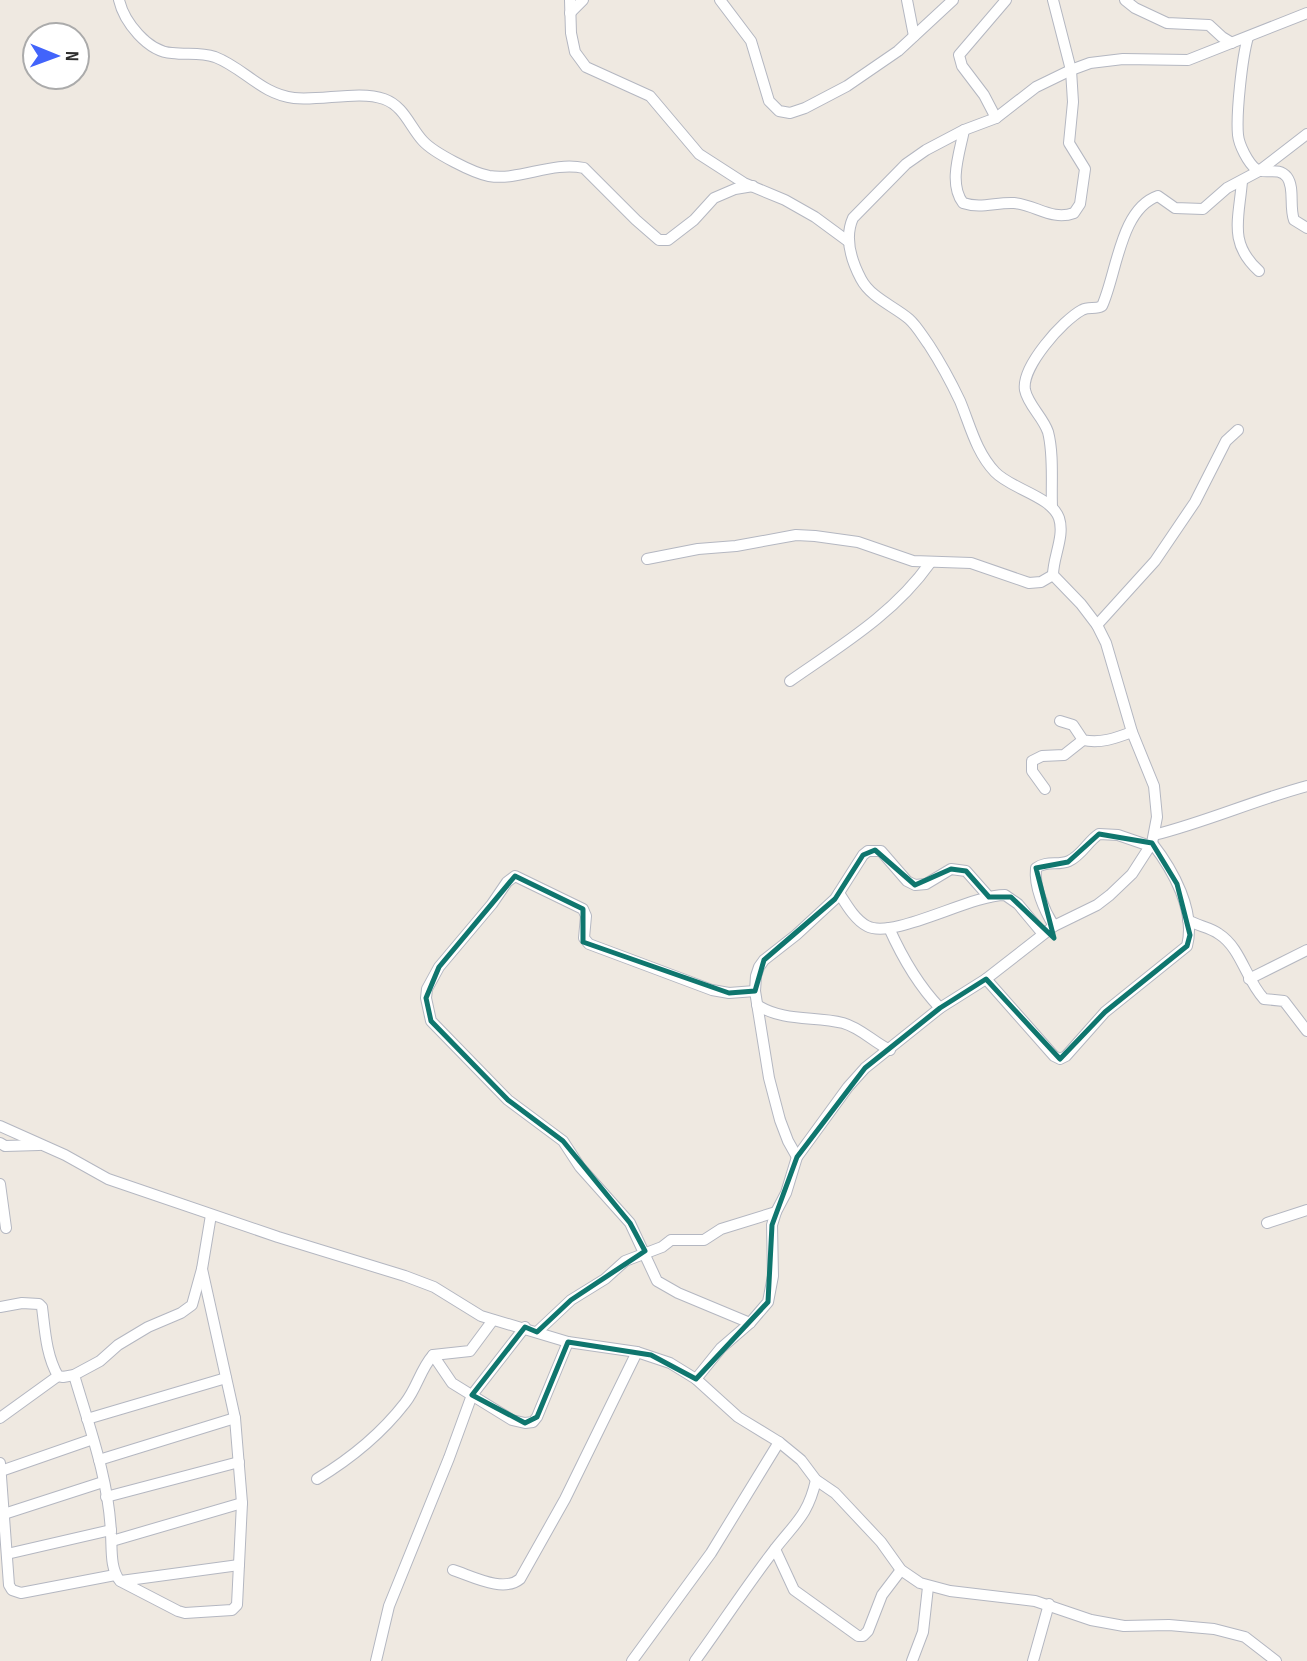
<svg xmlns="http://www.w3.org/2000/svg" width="1307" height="1661" viewBox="0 0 1307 1661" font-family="'Sofia Sans Condensed',sans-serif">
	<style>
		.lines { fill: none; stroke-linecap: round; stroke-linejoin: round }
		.minor-casing { stroke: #b4b7c1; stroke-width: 12 }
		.minor { stroke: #fff; stroke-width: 10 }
		.marked { fill: none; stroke: #0f766e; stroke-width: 5; stroke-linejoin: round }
	</style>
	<rect width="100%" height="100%" fill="#efe9e1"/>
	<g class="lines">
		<defs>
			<g id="minor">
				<path d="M119,0C124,22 148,52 172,53C187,55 200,52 215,57C244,68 261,94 294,98C321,101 360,90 384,99C404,106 410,127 423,141C434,153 473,173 489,176C520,181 552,161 584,168L636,220L659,240H668L694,220L714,198L735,189L753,186"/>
				<polyline points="570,0 571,33 575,52 586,67 650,96 699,154 744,183 785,200 815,217 849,242"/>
				<polyline points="720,0 751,41 769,101 779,111 790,113 805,108 847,86 898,51 953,0"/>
				<polyline points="907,0 914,36"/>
				<polyline points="1125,0 1135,8 1167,23 1209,25 1222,37 1232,43"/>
				<polyline points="570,13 583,0"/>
				<path d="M1248,37C1242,58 1236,114 1238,135C1239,145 1248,163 1256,169C1265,175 1278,166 1287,177C1295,188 1289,207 1294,220L1307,228"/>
				<polyline points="996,118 984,95 962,66 959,55 1006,0"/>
				<path d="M964,130C960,152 948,183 963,203C981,209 996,202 1014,203C1036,205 1052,221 1074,213L1080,204L1085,169L1069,143L1073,102L1071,70L1053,0"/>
				<path d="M1242,181C1239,219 1228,243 1259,271"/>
				<path d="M1052,507C1051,483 1054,455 1048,432C1043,417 1028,405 1025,390C1021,367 1063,320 1082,310C1089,306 1095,310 1102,306C1117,273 1120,209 1158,196L1175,208L1203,209L1227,188L1259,171L1307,134"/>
				<polyline points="647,559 698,549 736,546 796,535 815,536 858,542 913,561 971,563 1029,583 1041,582 1053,575"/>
				<polyline points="1097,625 1155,561 1195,502 1226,441 1238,430"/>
				<path d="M790,681C840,646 894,614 930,563"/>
				<path d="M1060,721L1073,725L1083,740C1100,744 1116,738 1132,732"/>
				<polyline points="1045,789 1032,771 1032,761 1042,756 1064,755 1083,740"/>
				<path d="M1154,835C1206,822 1255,800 1307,786"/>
				<path d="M839,893C846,904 855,920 867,926C893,940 970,895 1005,895L1018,904L1043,934"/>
				<path d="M1188,920C1197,926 1210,927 1219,934C1241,948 1246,980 1264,999L1284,1001L1307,1031"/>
				<path d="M1054,926C1044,910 1034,887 1036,868C1047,860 1058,866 1069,861C1082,855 1088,841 1099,834L1118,835L1150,846"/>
				<path d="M889,928C902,957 918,985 940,1008"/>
				<path d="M986,979L1054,1056L1060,1059L1066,1056L1105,1012L1187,946C1196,911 1173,870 1152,843"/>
				<polyline points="1249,979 1307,950"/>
				<path d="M757,1005C784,1022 813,1016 843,1023C861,1028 873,1042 890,1050"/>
				<polyline points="0,1126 65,1155 108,1179 278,1237 405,1276 434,1287 481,1316 568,1342 637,1352 670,1363 696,1379 738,1417 779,1442 801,1460 816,1480 835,1493 881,1542 901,1570 920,1583 950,1591 1035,1601 1091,1620 1124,1626 1169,1625 1214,1629 1245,1637 1276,1661"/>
				<polyline points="0,1143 5,1146 39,1145"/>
				<polyline points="797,1157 788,1141 780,1120 769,1078 755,991 756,976 759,967 764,960 796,935 835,899 863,855 868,851 881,851 907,881 915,885 926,884 951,869 966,871 989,897"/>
				<polyline points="0,1184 6,1228"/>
				<polyline points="1267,1223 1307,1210"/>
				<path d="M0,1307L22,1303L39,1304L42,1307C45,1330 46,1355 58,1376L63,1377L74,1375L100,1361L118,1345L148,1327L181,1313L192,1305L202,1269L211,1215"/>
				<polyline points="750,1323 678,1293 657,1281 630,1223 580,1167 563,1141 508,1100 431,1021 426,998 427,989 439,967 492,904 507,882 515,876 583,909 586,916 584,938 589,944 712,990 729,993 755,991"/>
				<polyline points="537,1332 571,1300 605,1279 625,1261 662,1247 671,1240 704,1240 721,1229 776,1212"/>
				<polyline points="433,1355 452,1383 512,1420 525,1423 533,1422 537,1417 568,1342"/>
				<path d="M74,1375C89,1426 109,1480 111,1534C112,1549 110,1569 120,1581L178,1611L185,1613L232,1610L237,1605L242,1503L235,1418L202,1269"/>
				<path d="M696,1379L721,1348L750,1323L768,1302L773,1276L772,1225L776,1212L786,1193L797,1157L848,1087L865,1068L940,1008L986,979L1054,926L1097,905L1110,895L1132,874L1152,843L1157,817L1154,786L1132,732L1106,643L1097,625L1081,604L1053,575C1053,557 1065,536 1059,518C1051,496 1011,489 995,472C976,452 970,425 960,401C951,382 940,362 929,345C923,337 917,326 909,319C894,306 871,298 861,279C851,260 844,238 853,218L906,164L926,150L964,130L996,118L1036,87L1071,70L1090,63L1123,59L1188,60L1307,13"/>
				<polyline points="0,1418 58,1376"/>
				<polyline points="87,1419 226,1378"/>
				<polyline points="99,1460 235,1418"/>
				<polyline points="0,1463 9,1585 12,1590 21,1593 115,1575"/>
				<polyline points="1,1471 93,1439"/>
				<path d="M317,1479C350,1459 381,1434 405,1403C417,1388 420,1370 433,1355L470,1351L493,1320"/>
				<polyline points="106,1497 239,1462"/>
				<polyline points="4,1514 103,1482"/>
				<polyline points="112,1541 242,1503"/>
				<polyline points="775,1549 794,1590 858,1636 863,1636 868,1631 882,1595 901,1570"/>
				<polyline points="7,1554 111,1530"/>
				<path d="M453,1570C472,1576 503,1593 520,1579L565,1499L637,1352"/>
				<polyline points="121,1581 239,1565"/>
				<polyline points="376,1661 389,1606 449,1458 472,1395 525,1327"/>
				<polyline points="632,1661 711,1553 779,1442"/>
				<path d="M695,1661C722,1624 747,1585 775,1549C796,1522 808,1515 816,1480"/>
				<polyline points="912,1661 923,1632 928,1587"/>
				<polyline points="1033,1661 1049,1604"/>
			</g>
		</defs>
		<use href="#minor" class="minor-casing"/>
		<use href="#minor" class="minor"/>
	</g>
	<path class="marked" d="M1099,834L1152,843L1177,884L1190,935L1187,946L1105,1012L1060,1059L986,979L940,1008L865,1068L797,1157L772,1225L768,1302L696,1379L651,1355L568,1342L537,1417L525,1423L472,1395L525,1327L537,1332L571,1300L645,1251L630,1223L563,1141L508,1100L431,1021L426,998L439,967L515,876L583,909V942L729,993L755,991L764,960L835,899L863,855L875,850L915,885L951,869L966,871L989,897H1011L1054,938L1036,868L1068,862Z"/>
	<g transform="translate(56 56) rotate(91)"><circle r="33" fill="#ffffff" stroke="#ababab" stroke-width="2"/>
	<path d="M0-5L12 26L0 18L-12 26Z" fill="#4264fb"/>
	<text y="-10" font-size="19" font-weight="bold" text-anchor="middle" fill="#2e2e2e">N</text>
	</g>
</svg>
